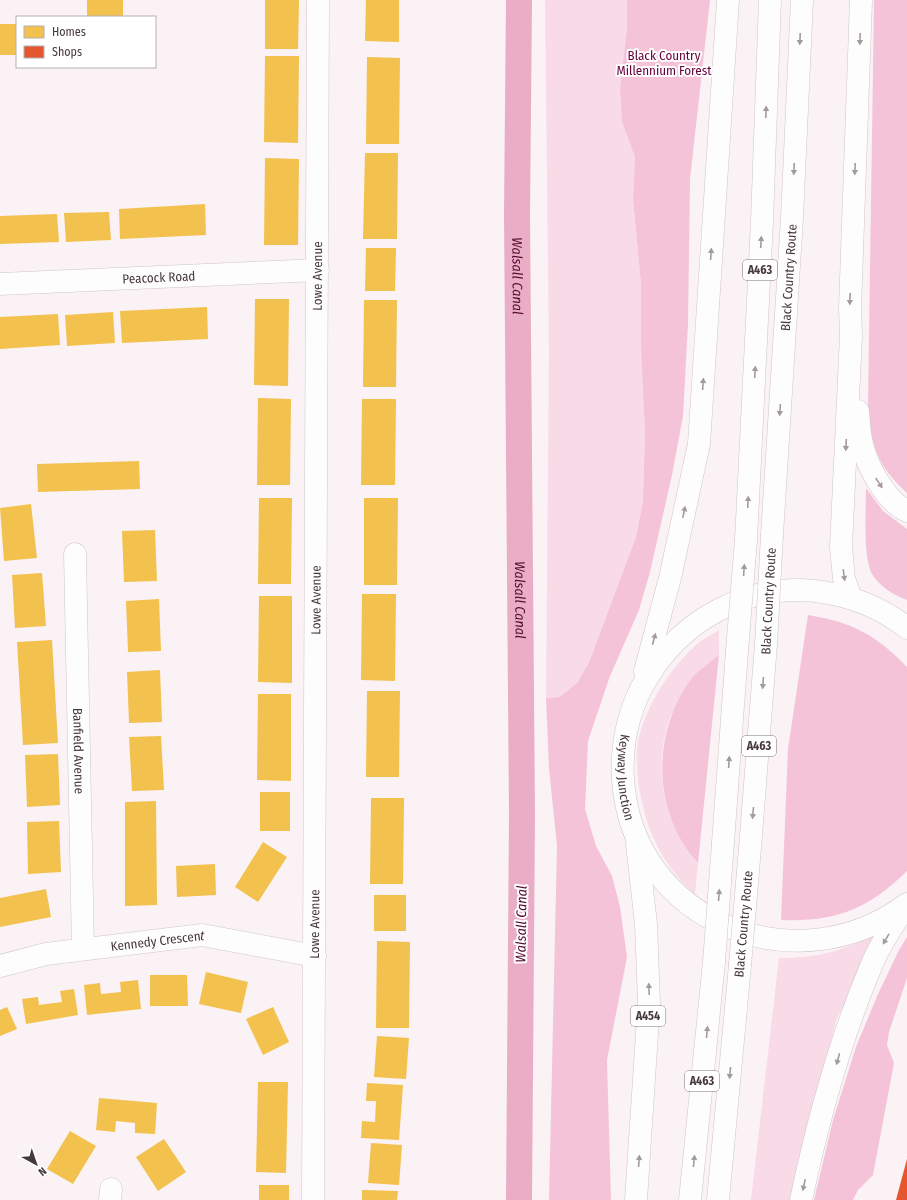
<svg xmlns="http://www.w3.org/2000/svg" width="907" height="1200" viewBox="0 0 907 1200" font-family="'Fira Sans Condensed',sans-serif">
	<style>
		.green { fill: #f8dbe6 }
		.forest { fill: #f5c3d7 }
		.homes { fill: #f2c14e }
		.shops { fill: #e4572e }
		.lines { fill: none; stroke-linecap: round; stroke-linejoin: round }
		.canal { stroke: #e9adc5; stroke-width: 26 }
		.minor-casing { stroke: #cfc5c8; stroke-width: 23 }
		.trunk-casing { stroke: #cfc5c8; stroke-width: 23 }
		.minor { stroke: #fefdfe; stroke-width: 22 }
		.trunk { stroke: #fefdfe; stroke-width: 22 }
		.trunk-bridge-casing { stroke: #cfc5c8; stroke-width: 23; stroke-linecap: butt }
		.trunk-bridge { stroke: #fefdfe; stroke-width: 22 }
		.oneway { fill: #a29b9e }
		.labels { text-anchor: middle; stroke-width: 4; stroke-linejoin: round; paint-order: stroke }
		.shield { fill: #fff; stroke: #7e7477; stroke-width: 1 }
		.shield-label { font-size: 12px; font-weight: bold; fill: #46393d }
		.park-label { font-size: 13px; fill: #67013b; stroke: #fff }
		.street-label { font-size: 13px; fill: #46393d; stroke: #fff }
		.water-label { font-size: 14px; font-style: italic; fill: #530930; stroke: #fff }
	</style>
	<rect width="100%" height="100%" fill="#faf2f5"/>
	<g class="green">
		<polygon points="545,0 627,0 627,28 620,89 622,122 635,157 633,199 641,284 641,344 645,432 643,501 636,537 590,660 578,682 560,697 546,698 549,352"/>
		<path d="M719,630V655C713,660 705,665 700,671C693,679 673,710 669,720C653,768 663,825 698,863L695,894C669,872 650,839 643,806C638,787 636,769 637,749C641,714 668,670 694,647C701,640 711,635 719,630Z"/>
		<path d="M877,934L836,1021L792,1200H751L779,958C818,958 842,951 877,934Z"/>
	</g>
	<g class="forest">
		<polygon points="627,0 710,0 690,179 688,324 683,416 672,475 650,572 639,610 610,676 588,741 585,809 596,846 612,876 620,907 627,957 607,1060 611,1200 549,1200 557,846 549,768 546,698 560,697 578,682 590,660 636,537 643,501 645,432 641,349 641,284 633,199 635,157 622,122 620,89 627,28"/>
		<path d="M874,0H907V493C877,466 871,445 868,406Z"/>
		<path d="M866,488L883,511L907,529V600C894,595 878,586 871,572C863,554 866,509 866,488Z"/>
		<path d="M808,615C852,622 876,635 907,667V871C868,909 836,922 781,920L788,749Z"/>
		<path d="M719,655L698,863C653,814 651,736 689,682C697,671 709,663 719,655Z"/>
		<polygon points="907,937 907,978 889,1032 887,1045 894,1063 873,1175 858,1190 853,1200 814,1200 833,1120 856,1047 878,994 899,950"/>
	</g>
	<g class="homes">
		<rect x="87" y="0" width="36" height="17"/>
		<polygon points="265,0 299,0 298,49 265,49"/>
		<polygon points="366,0 399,0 399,42 365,41"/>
		<rect x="0" y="24" width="17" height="31"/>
		<polygon points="265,56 299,56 298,143 264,142"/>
		<polygon points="367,57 400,58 399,144 366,144"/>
		<polygon points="365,153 398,153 397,239 363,239"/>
		<polygon points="265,158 299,159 298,245 264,245"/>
		<polygon points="205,204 206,235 120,239 119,209"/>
		<polygon points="109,212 111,240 66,242 64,213"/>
		<polygon points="57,214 59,242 0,244 0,216"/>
		<polygon points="366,248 396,248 395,291 365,291"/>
		<polygon points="255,299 289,299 288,386 254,385"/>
		<polygon points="364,300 397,300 396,387 363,387"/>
		<polygon points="207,307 208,339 122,343 120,311"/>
		<polygon points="113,312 115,343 67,346 65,315"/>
		<polygon points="58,314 60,345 0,349 0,317"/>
		<polygon points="258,398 291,399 290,485 257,485"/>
		<polygon points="362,399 396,399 395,485 361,485"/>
		<polygon points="139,461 140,489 38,492 37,464"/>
		<polygon points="259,498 292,498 291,584 258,584"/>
		<polygon points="364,498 398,498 397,585 364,585"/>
		<polygon points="31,504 37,558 4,561 0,508"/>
		<polygon points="155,530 157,581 124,582 122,531"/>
		<polygon points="42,573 46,626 15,628 12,575"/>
		<polygon points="362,594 396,594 395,681 361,680"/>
		<polygon points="259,596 292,596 292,683 258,682"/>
		<polygon points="159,599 161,651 128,652 126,601"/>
		<polygon points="52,640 58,743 23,745 17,642"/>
		<polygon points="160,670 162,722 129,723 127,672"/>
		<polygon points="367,691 400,691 399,777 366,777"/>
		<polygon points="258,694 291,694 291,781 257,780"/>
		<polygon points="161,736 164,790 132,791 129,737"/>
		<polygon points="58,754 60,805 27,807 25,755"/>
		<rect x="260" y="792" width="30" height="39"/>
		<polygon points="371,798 404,798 403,884 370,884"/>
		<polygon points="156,801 157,905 125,906 125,802"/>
		<polygon points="59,821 61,872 28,874 27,822"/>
		<polygon points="263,842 287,857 258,902 235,887"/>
		<polygon points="215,864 216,895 177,897 176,866"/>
		<polygon points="46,889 51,917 0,927 0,898"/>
		<rect x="374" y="895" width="32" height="36"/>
		<polygon points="377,941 410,942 409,1028 376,1028"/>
		<polygon points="206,972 248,982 241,1013 199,1004"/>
		<polygon points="150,975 187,975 188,1006 150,1006"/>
		<polygon points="138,980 141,1009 87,1015 84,985 100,983 101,994 121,992 120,982"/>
		<polygon points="74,989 78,1015 26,1024 22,999 38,997 39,1005 62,1002 60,991"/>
		<polygon points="7,1007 17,1029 0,1036 0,1010"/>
		<polygon points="273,1007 289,1042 263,1055 246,1019"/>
		<polygon points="377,1036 409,1038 406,1079 374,1077"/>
		<polygon points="258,1082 288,1082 286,1173 256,1172"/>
		<polygon points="367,1083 403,1085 399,1140 361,1138 362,1121 375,1122 376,1101 366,1101"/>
		<polygon points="99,1098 157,1103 155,1134 135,1133 135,1123 116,1121 115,1132 96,1130"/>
		<polygon points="70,1131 96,1146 73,1184 47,1169"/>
		<polygon points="164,1139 186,1172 158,1191 136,1157"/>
		<polygon points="371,1143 402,1145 399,1185 368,1183"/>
		<rect x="259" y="1185" width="30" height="15"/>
		<polygon points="362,1190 398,1191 397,1200 362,1200"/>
	</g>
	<polygon class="shops" points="907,1159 907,1200 896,1200"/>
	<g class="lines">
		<path class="canal" id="s1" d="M519,0L517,214L522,815L519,1200"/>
		<defs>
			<g id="minor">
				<path id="s2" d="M0,284L318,270"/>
				<path id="s3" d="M75,554L83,949"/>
				<path id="s4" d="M0,966L46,954L202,935L315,956"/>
				<polyline points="110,1200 111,1189"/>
				<path id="s5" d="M313,1200L318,0"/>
			</g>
			<g id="trunk">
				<path d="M858,411C859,420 859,430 861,439C865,463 885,501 907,511"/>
				<path id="s6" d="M772,535L792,218L802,0"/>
				<polyline points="746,540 762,221 770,0"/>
				<polyline points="851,598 844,579 841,547 851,336 850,308 861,0"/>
				<path id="s7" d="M907,628C864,594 803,581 750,597C706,611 671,638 647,678C629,708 621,744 623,780C633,922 796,987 907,904"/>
				<polyline points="645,671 670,578 699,444 728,0"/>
				<polyline points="723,843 737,651"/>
				<polyline points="750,848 766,644"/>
				<polyline points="636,1200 649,1003 646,924 637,844"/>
				<polyline points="690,1200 714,962"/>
				<polyline points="718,1200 740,965"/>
				<path d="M801,1200C818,1120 840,1039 872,964C880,944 893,926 904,908"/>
			</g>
		</defs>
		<use href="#minor" class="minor-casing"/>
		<use href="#trunk" class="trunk-casing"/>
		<use href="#minor" class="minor"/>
		<use href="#trunk" class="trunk"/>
		<defs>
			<g id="trunk-bridge">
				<polyline points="766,644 772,535"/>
				<polyline points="737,651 746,540"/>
				<polyline points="714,962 723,843"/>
				<polyline points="740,965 750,848"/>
			</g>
		</defs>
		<use href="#trunk-bridge" class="trunk-bridge-casing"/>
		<use href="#trunk-bridge" class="trunk-bridge"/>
	</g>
	<defs><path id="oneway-solid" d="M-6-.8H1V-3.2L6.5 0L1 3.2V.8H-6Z"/></defs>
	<g class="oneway">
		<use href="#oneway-solid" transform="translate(800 39) rotate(92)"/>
		<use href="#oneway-solid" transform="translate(860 39) rotate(92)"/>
		<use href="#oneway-solid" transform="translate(766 112) rotate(-88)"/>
		<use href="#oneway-solid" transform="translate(794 169) rotate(92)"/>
		<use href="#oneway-solid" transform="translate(855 169) rotate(92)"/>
		<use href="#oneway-solid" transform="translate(761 242) rotate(-87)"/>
		<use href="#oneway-solid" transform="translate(711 254) rotate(-86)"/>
		<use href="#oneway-solid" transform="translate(850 299) rotate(92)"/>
		<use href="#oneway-solid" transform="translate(755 372) rotate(-87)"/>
		<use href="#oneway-solid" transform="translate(703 384) rotate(-86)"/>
		<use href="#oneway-solid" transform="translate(780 410) rotate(94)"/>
		<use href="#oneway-solid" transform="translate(846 445) rotate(93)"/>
		<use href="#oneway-solid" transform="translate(879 483) rotate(56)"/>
		<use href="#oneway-solid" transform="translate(748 502) rotate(-87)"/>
		<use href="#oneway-solid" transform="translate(684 512) rotate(-78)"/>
		<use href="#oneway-solid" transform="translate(744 570) rotate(-86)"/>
		<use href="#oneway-solid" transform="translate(844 575) rotate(82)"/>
		<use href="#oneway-solid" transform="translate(654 639) rotate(-75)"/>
		<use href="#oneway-solid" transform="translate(763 683) rotate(94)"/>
		<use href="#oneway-solid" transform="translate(729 762) rotate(-86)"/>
		<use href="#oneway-solid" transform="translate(753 813) rotate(95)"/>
		<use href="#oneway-solid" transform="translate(719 895) rotate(-86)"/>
		<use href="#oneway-solid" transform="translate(886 939) rotate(120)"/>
		<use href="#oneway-solid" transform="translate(649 989) rotate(-92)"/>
		<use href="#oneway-solid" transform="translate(707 1032) rotate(-85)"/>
		<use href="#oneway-solid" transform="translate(838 1059) rotate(105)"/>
		<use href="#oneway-solid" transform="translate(730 1073) rotate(95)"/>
		<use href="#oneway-solid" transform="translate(639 1161) rotate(-86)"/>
		<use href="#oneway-solid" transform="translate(694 1161) rotate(-84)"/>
		<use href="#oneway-solid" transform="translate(804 1185) rotate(102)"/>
	</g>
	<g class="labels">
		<g class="shield">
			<rect x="743" y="260" width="34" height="20" rx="3"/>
			<rect x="742" y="736" width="34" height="20" rx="3"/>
			<rect x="631" y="1006" width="34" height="20" rx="3"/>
			<rect x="685" y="1071" width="34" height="20" rx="3"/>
		</g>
		<g class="shield-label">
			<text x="760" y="274">A463</text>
			<text x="759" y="750">A463</text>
			<text x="648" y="1020">A454</text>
			<text x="702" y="1085">A463</text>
		</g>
		<g class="park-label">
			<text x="664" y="60">Black Country<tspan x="664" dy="15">Millennium Forest</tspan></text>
		</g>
		<g class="street-label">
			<text dy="5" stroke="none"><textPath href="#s5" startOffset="924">Lowe Avenue</textPath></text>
			<text dy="5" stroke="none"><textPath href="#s2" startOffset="159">Peacock Road</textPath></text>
			<text dy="5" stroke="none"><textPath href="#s6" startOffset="258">Black Country Route</textPath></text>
			<text dy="5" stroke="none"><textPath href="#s5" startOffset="600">Lowe Avenue</textPath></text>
			<text transform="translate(768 601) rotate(-87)" y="5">Black Country Route</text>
			<text dy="5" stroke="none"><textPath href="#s3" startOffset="197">Banfield Avenue</textPath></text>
			<text dy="5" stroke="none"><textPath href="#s7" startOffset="404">Keyway Junction</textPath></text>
			<text dy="5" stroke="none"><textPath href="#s5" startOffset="276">Lowe Avenue</textPath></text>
			<text transform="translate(743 924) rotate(-85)" y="5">Black Country Route</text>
			<text dy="5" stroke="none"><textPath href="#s4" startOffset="160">Kennedy Crescent</textPath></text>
		</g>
		<g class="water-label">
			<text dy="5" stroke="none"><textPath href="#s1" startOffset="276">Walsall Canal</textPath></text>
			<text dy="5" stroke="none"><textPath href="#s1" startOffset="600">Walsall Canal</textPath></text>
			<text transform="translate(521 924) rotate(-89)" y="5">Walsall Canal</text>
		</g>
	</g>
	<rect x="16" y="16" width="140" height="52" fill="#ffffff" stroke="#b5b0b1"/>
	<rect x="24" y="26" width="20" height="12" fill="#f2c14e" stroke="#b5b0b1"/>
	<text x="52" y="36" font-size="12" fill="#46393d">Homes</text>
	<rect x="24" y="46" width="20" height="12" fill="#e4572e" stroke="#b5b0b1"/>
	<text x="52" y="56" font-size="12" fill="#46393d">Shops</text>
	<g transform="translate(36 1164) rotate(140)" stroke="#ffffff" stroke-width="3" paint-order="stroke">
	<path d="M0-3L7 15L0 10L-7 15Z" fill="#46393d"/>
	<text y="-6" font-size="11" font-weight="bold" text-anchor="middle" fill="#46393d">N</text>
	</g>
</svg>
